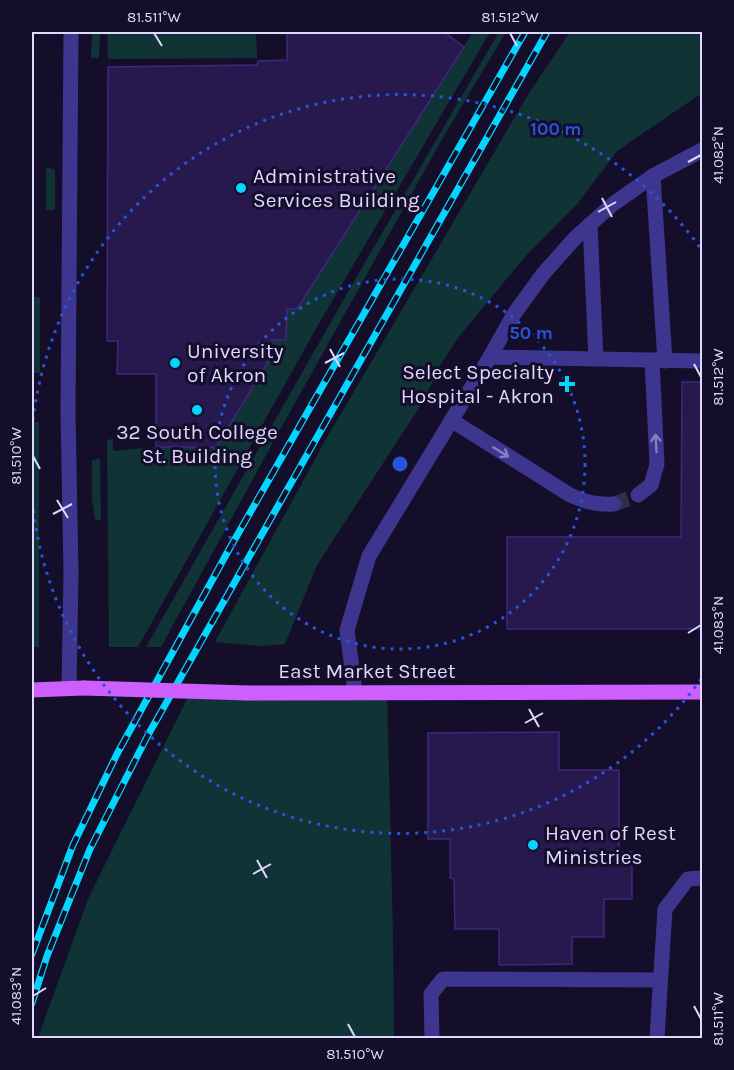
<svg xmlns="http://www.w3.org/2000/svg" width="734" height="1070" viewBox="0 0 734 1070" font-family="Karla,sans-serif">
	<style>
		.green { fill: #103436 }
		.building { fill: #27184e; stroke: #3e287c; stroke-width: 1.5 }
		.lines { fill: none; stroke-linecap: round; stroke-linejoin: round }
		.minor-tunnel { stroke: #332c4b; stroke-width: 15; stroke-dasharray: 15 8; stroke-linecap: butt }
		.minor { stroke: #3e358e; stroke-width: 15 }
		.major { stroke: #ce5fff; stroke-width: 15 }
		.rail-casing { stroke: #04d5ff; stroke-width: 7 }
		.rail { stroke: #150e2b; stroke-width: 4.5; stroke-dasharray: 14; stroke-linecap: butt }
		.major-bridge { stroke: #ce5fff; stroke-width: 15 }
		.oneway { stroke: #867ec1 }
		.ticks { fill: none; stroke: #dfd8ff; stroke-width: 2 }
		.ring { fill: none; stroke: #2755da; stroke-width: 3; stroke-dasharray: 3 6 }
		.poi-dot { fill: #04d5ff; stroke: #150e2b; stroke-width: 2 }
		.labels { text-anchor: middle; stroke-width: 6; stroke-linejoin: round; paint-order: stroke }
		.poi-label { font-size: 21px; fill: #dfd8ff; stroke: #150e2b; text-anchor: start }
		.street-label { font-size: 21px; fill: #dfd8ff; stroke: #150e2b }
		.centre { fill: #2755da; stroke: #150e2b; stroke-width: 3 }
		.ring-label { font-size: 18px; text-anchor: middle; font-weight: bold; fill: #2755da; stroke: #150e2b; stroke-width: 6; stroke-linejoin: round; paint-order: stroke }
		.neatline { fill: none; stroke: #dfd8ff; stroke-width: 2 }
		.ticks-label { font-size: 15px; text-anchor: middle; fill: #dfd8ff }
	</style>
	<rect width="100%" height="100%" fill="#150e2b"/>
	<g class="green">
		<polygon points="92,32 100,32 99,58 91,58"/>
		<polygon points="107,32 256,32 257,58 108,59"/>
		<polygon points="473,32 490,32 318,325 138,647 109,647 107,440 113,439 113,451 156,447 216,447 273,355 272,340 286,340 287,309 297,309"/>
		<polygon points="499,32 506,32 444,136 271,446 161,647 146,647 356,278"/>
		<polygon points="570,32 702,32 702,93 617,151 578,203 523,259 458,338 439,367 424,400 317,565 285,644 263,646 215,642 325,441 529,93"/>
		<polygon points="46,167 55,170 55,210 46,210"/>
		<polygon points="34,297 40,297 40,373 33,373"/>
		<polygon points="32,422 39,422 39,647 32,647 32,583 34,583"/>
		<polygon points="100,459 101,520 95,520 92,500 92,460"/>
		<polygon points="191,691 387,691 393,937 394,1038 38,1038 88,899"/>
	</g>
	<g class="building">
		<polygon points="287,32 444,32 464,47 297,309 287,309 286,340 272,340 273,354 216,447 156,447 156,374 117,374 118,341 107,341 108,67 257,65 258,61 287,60"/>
		<polygon points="682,382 702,382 702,629 507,629 507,537 681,537"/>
		<polygon points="559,732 559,770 619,770 619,852 632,852 632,899 604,899 604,937 572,937 572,964 499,965 499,929 455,929 454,879 450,878 450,839 428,839 428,733"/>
	</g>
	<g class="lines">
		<polyline class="minor-tunnel" points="614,504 638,495"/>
		<g class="minor">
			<polyline points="653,176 665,361"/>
			<polyline points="590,224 596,359"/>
			<polyline points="490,357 702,361"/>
			<path d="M451,420L570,495C586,502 596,505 614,504"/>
			<polyline points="638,495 651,485 657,464 652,360"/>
			<polyline points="69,688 71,573 68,411 71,32"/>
			<polyline points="355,692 347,630 369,556 490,357 514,314 543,274 576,237 613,204 653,176 702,150"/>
			<polyline points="432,1038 431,994 443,979 660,980"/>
			<polyline points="657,1038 665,909 688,879 702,878"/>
		</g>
		<g class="major">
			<polyline points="32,690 84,688"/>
			<polyline points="248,693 702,692"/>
		</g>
		<defs>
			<g id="rail">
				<polyline points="32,954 73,845 117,754 227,553 525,32"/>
				<polyline points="32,1003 47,956 90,849 148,735 547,32"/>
			</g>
		</defs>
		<use href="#rail" class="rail-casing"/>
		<use href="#rail" class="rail"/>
		<polyline class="major-bridge" points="84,688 248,693"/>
	</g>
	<defs><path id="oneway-shaft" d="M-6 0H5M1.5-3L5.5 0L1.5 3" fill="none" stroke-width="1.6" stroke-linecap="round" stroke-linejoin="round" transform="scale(1.5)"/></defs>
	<g class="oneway">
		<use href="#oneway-shaft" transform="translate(656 443) rotate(-93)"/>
		<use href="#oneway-shaft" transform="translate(501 452) rotate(32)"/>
	</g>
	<path class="ticks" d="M154,33L162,46M510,33L517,46M688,162L701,155M602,198L612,217M598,212L616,202M330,349L340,367M325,363L344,353M694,364L701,377M33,456L40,469M57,500L68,518M53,514L72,504M688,633L701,625M529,709L539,727M525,723L543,713M257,860L267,878M253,874L271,864M33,996L46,988M694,1006L701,1019M348,1024L355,1037"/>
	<g class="ring">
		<circle cx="400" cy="464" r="185"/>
		<path d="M701 679A370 370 0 0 1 32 499M32 429A370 370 0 0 1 701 249"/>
	</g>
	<g class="poi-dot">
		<circle cx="241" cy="188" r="6"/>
		<circle cx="175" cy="363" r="6"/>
		<path d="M564 375h6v6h6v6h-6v6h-6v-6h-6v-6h6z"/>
		<circle cx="197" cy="410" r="6"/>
		<circle cx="533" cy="845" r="6"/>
	</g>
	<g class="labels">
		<g class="poi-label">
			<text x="253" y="183">Administrative<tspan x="253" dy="24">Services Building</tspan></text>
			<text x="187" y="358">University<tspan x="187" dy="24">of Akron</tspan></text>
			<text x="554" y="379" text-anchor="end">Select Specialty<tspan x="554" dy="24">Hospital - Akron</tspan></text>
			<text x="197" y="439" text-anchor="middle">32 South College<tspan x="197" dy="24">St. Building</tspan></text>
			<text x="545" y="840">Haven of Rest<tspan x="545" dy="24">Ministries</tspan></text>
		</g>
		<g class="street-label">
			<text x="367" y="678">East Market Street</text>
		</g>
	</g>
	<circle cx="400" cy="464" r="9" class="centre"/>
	<g class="ring-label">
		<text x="556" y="135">100 m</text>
		<text x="531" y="339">50 m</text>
	</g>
	<rect width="734" height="1070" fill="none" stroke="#150e2b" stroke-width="66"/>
	<rect x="33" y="33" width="668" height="1004" class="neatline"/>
	<g class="ticks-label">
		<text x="154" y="22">81.511°W</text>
		<text x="510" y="22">81.512°W</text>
		<text transform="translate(718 155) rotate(-90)" y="5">41.082°N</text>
		<text transform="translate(718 377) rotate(-90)" y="5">81.512°W</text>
		<text transform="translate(16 456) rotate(-90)" y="5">81.510°W</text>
		<text transform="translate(718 625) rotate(-90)" y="5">41.083°N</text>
		<text transform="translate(16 996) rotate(-90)" y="5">41.083°N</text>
		<text transform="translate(718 1019) rotate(-90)" y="5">81.511°W</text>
		<text x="355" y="1059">81.510°W</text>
	</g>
</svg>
